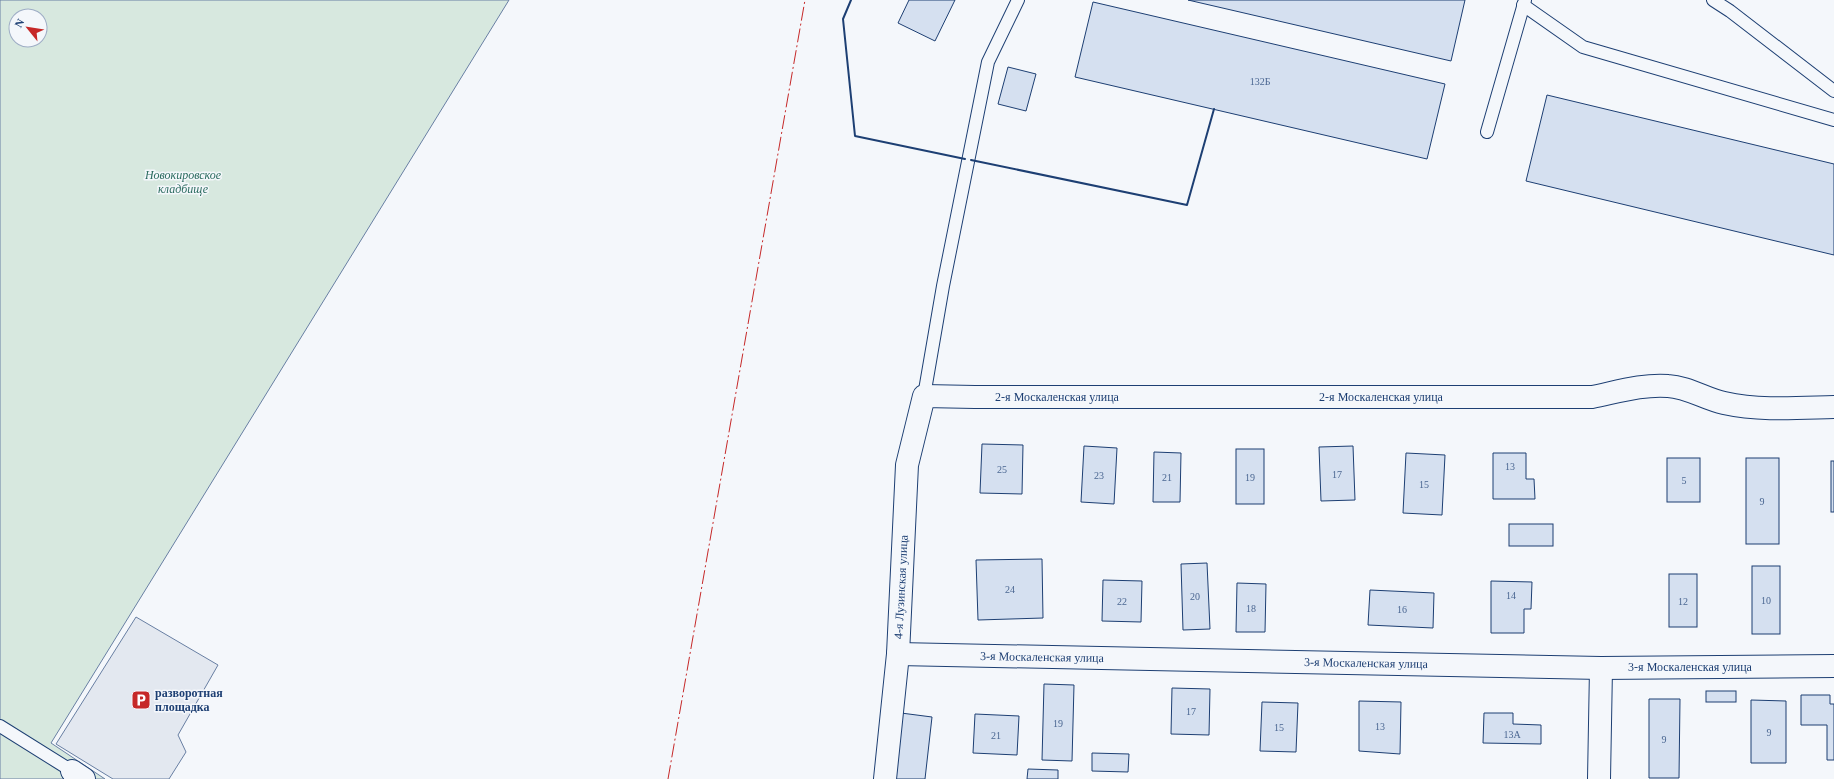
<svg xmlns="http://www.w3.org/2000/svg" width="1834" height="779" viewBox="0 0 1834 779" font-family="Georgia,serif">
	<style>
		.green { fill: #d7e8df; stroke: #687fa3; fill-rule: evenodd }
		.parking { fill: #e3e8f0; stroke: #687fa3 }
		.building { fill: #d5e0f0; stroke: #1d3f73 }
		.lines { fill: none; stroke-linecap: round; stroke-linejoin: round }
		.service-casing { stroke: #1d3f73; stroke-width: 14 }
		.minor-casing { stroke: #1d3f73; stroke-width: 24 }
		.service { stroke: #f4f7fb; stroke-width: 12 }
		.minor { stroke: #f4f7fb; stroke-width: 22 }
		.wall { stroke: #1d3f73; stroke-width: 2 }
		.power { stroke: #c62828; stroke-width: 1; stroke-dasharray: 14 3 2 3; stroke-linecap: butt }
		.labels { text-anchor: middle; stroke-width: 3; stroke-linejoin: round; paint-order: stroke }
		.number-label { font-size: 10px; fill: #4b6792 }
		.park-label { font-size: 12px; font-style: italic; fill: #2c6c60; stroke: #f4f7fb }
		.street-label { font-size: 12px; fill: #1d3f73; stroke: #f4f7fb }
		.poi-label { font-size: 12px; font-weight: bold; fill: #1d3f73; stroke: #f4f7fb; text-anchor: start }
	</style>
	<rect width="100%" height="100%" fill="#f4f7fb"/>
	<path class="green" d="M0,0H509L51,743L105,779H0ZM16,16H40V40H16Z"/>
	<polygon class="parking" points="136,617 218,665 178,735 186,752 169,779 113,779 56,744"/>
	<g class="building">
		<polygon points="909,0 955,0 935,41 898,23"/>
		<polygon points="1188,0 1465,0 1451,61"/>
		<polygon points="1093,2 1445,84 1427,159 1075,77"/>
		<polygon points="1008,67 1036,74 1026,111 998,104"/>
		<polygon points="1547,95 1834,164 1834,255 1526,181"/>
		<polygon points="982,444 1023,445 1022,494 980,493"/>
		<polygon points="1084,446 1117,448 1114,504 1081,502"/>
		<polygon points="1353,446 1355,500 1321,501 1319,447"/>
		<rect x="1236" y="449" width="28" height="55"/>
		<polygon points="1154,452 1181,453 1180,502 1153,502"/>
		<polygon points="1406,453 1445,455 1442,515 1403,513"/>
		<polygon points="1493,453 1526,453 1526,479 1534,479 1535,499 1493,499"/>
		<rect x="1667" y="458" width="33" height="44"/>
		<rect x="1746" y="458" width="33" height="86"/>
		<rect x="1831" y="461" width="3" height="51"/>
		<rect x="1509" y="524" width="44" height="22"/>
		<polygon points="1042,559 1043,618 978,620 976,560"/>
		<polygon points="1207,563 1210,629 1183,630 1181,564"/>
		<rect x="1752" y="566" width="28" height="68"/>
		<rect x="1669" y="574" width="28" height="53"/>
		<polygon points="1103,580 1142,581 1141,622 1102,621"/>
		<polygon points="1491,581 1532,582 1531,609 1524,609 1524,633 1491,633"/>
		<polygon points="1237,583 1266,584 1265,632 1236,632"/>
		<polygon points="1370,590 1434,593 1433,628 1368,625"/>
		<polygon points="1044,684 1074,685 1072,761 1042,760"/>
		<polygon points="1172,688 1210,689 1209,735 1171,734"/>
		<rect x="1706" y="691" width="30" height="11"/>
		<polygon points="1801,695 1830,695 1830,704 1834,704 1834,760 1827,760 1827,725 1801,725"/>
		<polygon points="1649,699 1680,699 1679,778 1649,778"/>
		<polygon points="1751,700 1786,701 1786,763 1751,763"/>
		<polygon points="1359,701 1401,702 1400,754 1359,751"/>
		<polygon points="1262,702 1298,703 1296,752 1260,751"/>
		<polygon points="901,713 932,717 925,779 894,779"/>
		<polygon points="1484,713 1513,713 1513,724 1541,725 1541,744 1483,743"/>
		<polygon points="975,714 1019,716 1017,755 973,753"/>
		<polygon points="1092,753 1129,754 1128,772 1092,771"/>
		<polygon points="1028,769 1058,770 1058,779 1027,779"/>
	</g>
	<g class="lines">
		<defs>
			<g id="service">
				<polyline points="1713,0 1730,11 1834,91"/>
				<polyline points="1523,5 1583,47 1834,120"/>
				<polyline points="1487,132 1525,0"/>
				<polyline points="924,396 943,286 988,62 1018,0"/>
				<polyline points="0,726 72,771 69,775"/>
			</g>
			<g id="minor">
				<polyline points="898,654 1601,668 1834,666"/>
				<polyline points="72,771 84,779"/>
				<path d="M885,779L898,654L907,465L924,396L975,397H1592C1617,392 1643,384 1668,386C1688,387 1705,399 1724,403C1760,411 1797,408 1834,407"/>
				<polyline points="1599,779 1601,668"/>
			</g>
		</defs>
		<use href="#service" class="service-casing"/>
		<use href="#minor" class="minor-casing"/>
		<use href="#service" class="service"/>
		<use href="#minor" class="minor"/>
		<g class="wall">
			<polyline points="851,0 843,19 855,136 965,159"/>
			<polyline points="971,160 1187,205 1214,109"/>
		</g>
		<polyline class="power" points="668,779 805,0"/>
	</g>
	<defs>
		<symbol id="parking-square" viewBox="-11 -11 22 22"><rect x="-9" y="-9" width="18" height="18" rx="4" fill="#c62828" stroke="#f4f7fb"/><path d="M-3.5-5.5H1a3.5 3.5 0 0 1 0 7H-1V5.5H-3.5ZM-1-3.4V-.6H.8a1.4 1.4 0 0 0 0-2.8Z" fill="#fff"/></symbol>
	</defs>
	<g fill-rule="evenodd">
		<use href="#parking-square" x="130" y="689" width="22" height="22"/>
	</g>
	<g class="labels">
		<g class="number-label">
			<text x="1260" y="85">132Б</text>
			<text x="1510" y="470">13</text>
			<text x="1002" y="473">25</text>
			<text x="1337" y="478">17</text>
			<text x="1099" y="479">23</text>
			<text x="1167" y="481">21</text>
			<text x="1250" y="481">19</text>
			<text x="1684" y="484">5</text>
			<text x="1424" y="488">15</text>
			<text x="1762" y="505">9</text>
			<text x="1010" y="593">24</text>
			<text x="1511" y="599">14</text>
			<text x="1195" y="600">20</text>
			<text x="1766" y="604">10</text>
			<text x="1122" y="605">22</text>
			<text x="1683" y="605">12</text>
			<text x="1251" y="612">18</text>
			<text x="1402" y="613">16</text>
			<text x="1191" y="715">17</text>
			<text x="1058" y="727">19</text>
			<text x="1380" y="730">13</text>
			<text x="1279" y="731">15</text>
			<text x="1769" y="736">9</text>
			<text x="1512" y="738">13А</text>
			<text x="996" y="739">21</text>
			<text x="1664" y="743">9</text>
		</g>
		<g class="park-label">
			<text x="183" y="179">Новокировское<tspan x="183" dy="14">кладбище</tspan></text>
		</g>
		<g class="street-label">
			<text x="1057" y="401">2-я Москаленская улица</text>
			<text x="1381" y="401">2-я Москаленская улица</text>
			<text transform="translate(901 587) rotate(-87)" y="4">4-я Лузинская улица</text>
			<text transform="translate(1042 657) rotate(1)" y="4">3-я Москаленская улица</text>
			<text transform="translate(1366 663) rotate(1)" y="4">3-я Москаленская улица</text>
			<text x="1690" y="671">3-я Москаленская улица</text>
		</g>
		<g class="poi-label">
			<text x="155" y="697">разворотная<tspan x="155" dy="14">площадка</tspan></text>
		</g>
	</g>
	<g transform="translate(28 28) rotate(300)"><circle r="19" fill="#f4f7fb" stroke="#9eadc5"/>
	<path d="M0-3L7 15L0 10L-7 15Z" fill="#c62828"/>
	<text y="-6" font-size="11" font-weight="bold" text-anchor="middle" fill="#1d3f73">N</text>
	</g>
</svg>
